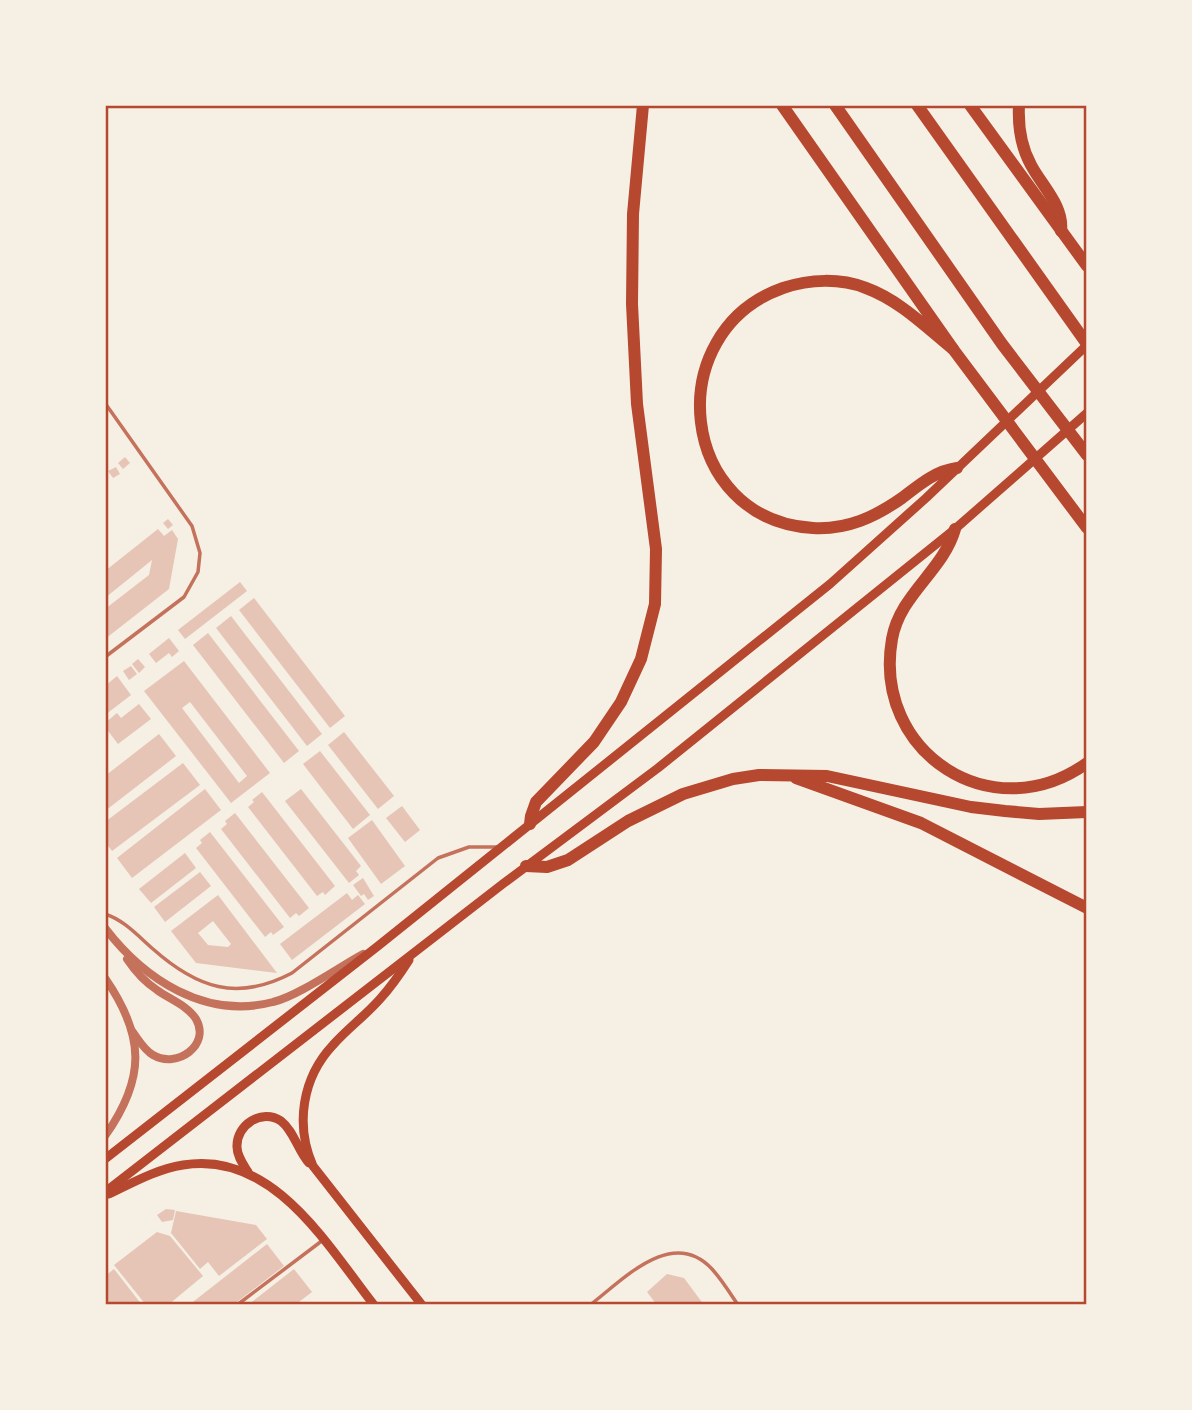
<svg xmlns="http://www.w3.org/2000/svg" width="1192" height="1410" viewBox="0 0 1192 1410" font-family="'Fira Sans',sans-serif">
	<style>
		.building { fill: #e6c5b7; fill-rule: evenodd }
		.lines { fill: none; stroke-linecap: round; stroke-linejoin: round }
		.service { stroke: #c5725c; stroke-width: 3.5 }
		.tertiary { stroke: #c5725c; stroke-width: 8 }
		.secondary { stroke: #b5482f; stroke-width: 9 }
		.motorway { stroke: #b5482f; stroke-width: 12 }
		.neatline { fill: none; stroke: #b5482f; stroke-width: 2.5 }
	</style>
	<rect width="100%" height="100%" fill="#f6efe4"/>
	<g class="building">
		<polygon points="125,457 130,463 123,469 118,463"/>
		<polygon points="116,467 120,474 113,478 108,471"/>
		<polygon points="168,519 173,525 168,529 163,523"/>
		<polygon points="158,529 164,536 172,530 178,539 169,589 105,639 105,609 149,575 152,560 105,598 105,571"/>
		<polygon points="240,582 247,591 185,639 178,630"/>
		<polygon points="254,598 345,716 330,728 239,610"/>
		<polygon points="231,616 322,734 307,746 216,628"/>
		<polygon points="208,633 299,751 284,763 193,645"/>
		<polygon points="169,638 179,651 172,657 169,653 156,663 149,654"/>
		<polygon points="138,659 145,667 139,673 132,664"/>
		<path d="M184,661L270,773L231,803L144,691ZM190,702L247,776L239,783L182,708Z"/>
		<polygon points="131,666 137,674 129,680 123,671"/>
		<polygon points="117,676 131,695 105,715 105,686"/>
		<polygon points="139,704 151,719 118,744 105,727 105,723 117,713 121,718"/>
		<polygon points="344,732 394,796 378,809 328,745"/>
		<polygon points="159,734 176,756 105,811 105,776"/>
		<polygon points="320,751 370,815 353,829 303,764"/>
		<polygon points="183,763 200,785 112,851 105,842 105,822"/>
		<polygon points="205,789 221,810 132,878 117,858"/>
		<polygon points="301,789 361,866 356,871 359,875 349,883 285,801"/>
		<polygon points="262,792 335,886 325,895 323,892 317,896 248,807 254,802 252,800"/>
		<polygon points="402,806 420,830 405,842 386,818"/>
		<polygon points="235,813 309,908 299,916 296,913 290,918 221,829 227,824 225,821"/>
		<polygon points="372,820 405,866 381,884 348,838"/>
		<polygon points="210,832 284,927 273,935 271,932 265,937 196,848 202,843 200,840"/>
		<polygon points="185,853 196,868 151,903 139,889"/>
		<polygon points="200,872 211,886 165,922 154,907"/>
		<polygon points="363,878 374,896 368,900 364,894 361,896 353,885"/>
		<polygon points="347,893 352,900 358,895 365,904 292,960 280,944"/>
		<path d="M218,895L277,973L196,963L171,931ZM213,921L231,944L228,947L208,945L198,933Z"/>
		<polygon points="166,1209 175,1210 173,1220 162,1222 157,1215"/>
		<polygon points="176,1211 256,1225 267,1239 219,1276 208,1262 200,1269 171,1233"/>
		<polygon points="157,1232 170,1236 203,1276 168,1305 146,1305 114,1265"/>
		<polygon points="267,1244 284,1266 233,1305 189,1305"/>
		<polygon points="114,1269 142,1305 105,1305 105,1276"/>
		<polygon points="294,1269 312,1292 295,1305 248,1305"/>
		<polygon points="667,1274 684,1278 704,1305 657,1305 647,1292"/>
	</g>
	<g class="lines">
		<g class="service">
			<polyline points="105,403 192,526 200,553 198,572 184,597 105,657"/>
			<path d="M105,914C124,920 138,936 153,949C197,988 237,1002 292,973L438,858L469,847H499"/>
			<polyline points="237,1305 323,1240"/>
			<path d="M590,1305C623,1280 672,1226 712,1269C722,1280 730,1293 738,1305"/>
		</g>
		<g class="tertiary">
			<path d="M105,928C144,979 205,1020 273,1002C298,996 339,967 363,954"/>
			<path d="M127,959C135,971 145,982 157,990C169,999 187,1005 196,1019C211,1045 177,1069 153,1055C144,1050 138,1039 132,1031"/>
			<path d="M105,978C145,1036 146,1078 105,1136"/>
		</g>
		<g class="secondary">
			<path d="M409,960C400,974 391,987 380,999C365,1016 347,1029 333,1045C302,1078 295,1125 313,1166L422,1305"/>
			<polyline points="105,1159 378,946 830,584 926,498 1087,345"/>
			<path d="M248,1172C243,1164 237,1156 237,1147C236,1125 262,1108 281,1121C294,1131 298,1151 309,1163"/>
			<polyline points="105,1192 504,883 658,768 955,529 1087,413"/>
			<path d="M109,1194C132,1183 157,1169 183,1165C273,1150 327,1245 374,1305"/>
		</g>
		<g class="motorway">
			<polyline points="782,105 953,349 1087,528"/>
			<polyline points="835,105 1002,344 1087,455"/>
			<polyline points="917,105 1087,344"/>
			<polyline points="970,105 1087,266"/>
			<path d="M1019,105C1018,125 1021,147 1031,165C1042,186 1064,206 1061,231"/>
			<path d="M953,349C926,327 899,300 866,288C840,278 810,279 783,288C659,332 678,520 813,528C847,530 875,517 902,498C919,485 935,471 957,468"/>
			<path d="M955,529C943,571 900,594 892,639C872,753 993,831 1087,763"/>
			<polyline points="796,778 921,823 1087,908"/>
			<polyline points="530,824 531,816 536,802 594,742 621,702 641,659 655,604 656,549 637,404 632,304 633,214 643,105"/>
			<polyline points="526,866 547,867 568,860 628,821 683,794 733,779 759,775 827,776 971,807 1005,811 1039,814 1087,812"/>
		</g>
	</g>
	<rect width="1192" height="1410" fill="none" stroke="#f6efe4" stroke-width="214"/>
	<rect x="107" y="107" width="978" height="1196" class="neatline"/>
</svg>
